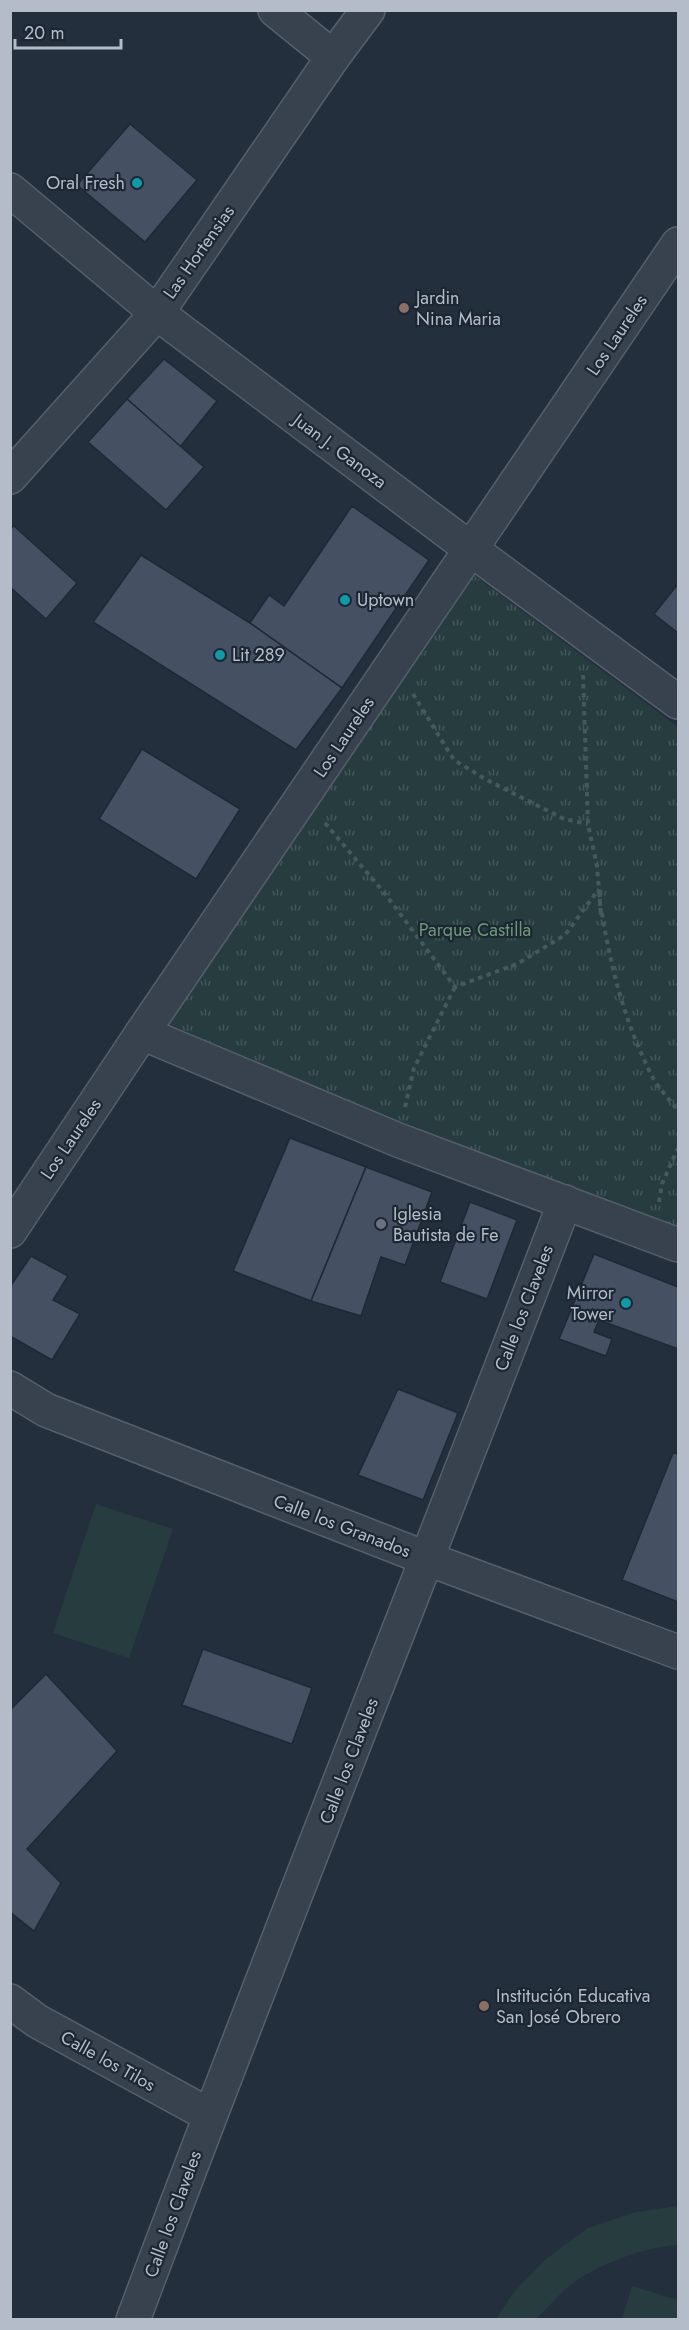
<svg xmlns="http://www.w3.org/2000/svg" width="689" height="2330" viewBox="0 0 689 2330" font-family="Jost,sans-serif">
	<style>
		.park { fill: url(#park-tufts) }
		.garden { fill: #263c3f }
		.building { fill: #455162; stroke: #1f2835; stroke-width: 1.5 }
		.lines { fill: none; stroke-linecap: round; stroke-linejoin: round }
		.street-casing { stroke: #565f6c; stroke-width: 36 }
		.path { stroke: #44595c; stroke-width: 4; stroke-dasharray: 4.5 4.5; stroke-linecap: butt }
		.street { stroke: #38414e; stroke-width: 33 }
		.culture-dot { fill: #0f9aa8; stroke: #1d2633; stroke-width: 2 }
		.education-dot { fill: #8d6e63; stroke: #1d2633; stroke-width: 2 }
		.worship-dot { fill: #6b7280; stroke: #1d2633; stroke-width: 2 }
		.labels { text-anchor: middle; stroke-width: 4.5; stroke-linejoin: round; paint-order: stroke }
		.poi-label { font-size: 18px; fill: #b4bcc9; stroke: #1d2633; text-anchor: start }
		.street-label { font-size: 18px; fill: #b4bcc9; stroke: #1d2633 }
		.park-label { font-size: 18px; fill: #6b9a76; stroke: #1d2633 }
	</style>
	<defs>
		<pattern id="park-tufts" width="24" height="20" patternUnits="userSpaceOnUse" patternTransform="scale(1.5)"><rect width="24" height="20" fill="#263c3f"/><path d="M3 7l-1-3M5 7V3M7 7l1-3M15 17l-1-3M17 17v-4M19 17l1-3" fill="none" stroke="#435659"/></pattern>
	</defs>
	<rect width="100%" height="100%" fill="#242f3e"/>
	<polygon class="park" points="471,573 678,727 678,1230 351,1103 164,1026"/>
	<g class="garden">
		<polygon points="96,1504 173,1529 129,1658 53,1633"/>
		<path d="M678,2206V2245C647,2246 603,2263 577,2280C562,2290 549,2307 536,2319H496L513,2293L546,2259L588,2228L636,2212Z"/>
		<polygon points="632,2286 678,2300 678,2319 622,2319"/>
	</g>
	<g class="building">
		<polygon points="130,124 197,180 145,242 77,185"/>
		<polygon points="164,359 217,401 180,447 127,399"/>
		<polygon points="127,399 204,467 166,510 88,442"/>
		<polygon points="352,506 429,560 342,688 250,623 269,595 284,606"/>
		<polygon points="14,526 77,583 46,619 10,587 10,529"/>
		<polygon points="141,555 250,623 342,688 296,750 93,622"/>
		<polygon points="678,584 678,633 654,614"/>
		<polygon points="142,749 240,809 196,879 99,819"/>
		<polygon points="290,1138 366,1167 311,1301 233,1271"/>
		<polygon points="366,1167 432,1192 405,1265 381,1257 361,1316 311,1301"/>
		<polygon points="470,1202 517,1220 487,1299 440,1282"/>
		<polygon points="594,1254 678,1287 678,1349 599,1320 594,1332 612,1339 606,1356 559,1339"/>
		<polygon points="31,1256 68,1276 53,1300 80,1314 52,1360 10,1336 10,1287"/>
		<polygon points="398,1389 458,1413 423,1500 358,1475"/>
		<polygon points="673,1453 678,1454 678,1602 622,1580"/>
		<polygon points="203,1649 312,1688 292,1744 182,1705"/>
		<polygon points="46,1674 117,1751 27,1849 61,1883 34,1931 10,1912 10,1710"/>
	</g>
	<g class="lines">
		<defs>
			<g id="street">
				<polyline points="275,10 333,57"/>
				<polyline points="10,190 157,313 472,550 678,702"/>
				<polyline points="10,477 157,313 333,57 368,10"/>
				<polyline points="142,1033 398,1140 678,1245"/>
				<polyline points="10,1231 142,1033 678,244"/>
				<polyline points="10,1388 46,1410 428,1559 678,1652"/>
				<polyline points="10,2001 37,2021 209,2115"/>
				<path d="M133,2320C273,1945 422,1575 565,1202"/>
			</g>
		</defs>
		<use href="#street" class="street-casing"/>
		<g class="path">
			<polyline points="583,675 588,824 597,866 601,916 599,889"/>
			<polyline points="413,694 454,760 487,780 564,819 588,824"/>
			<polyline points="325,823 386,895 455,987 517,964 565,935 599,889"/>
			<path d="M602,913C611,970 626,1026 653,1078C660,1090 670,1100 678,1111"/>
			<polyline points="405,1107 414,1068 455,987"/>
			<polyline points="659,1202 662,1184 678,1148"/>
		</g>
		<use href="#street" class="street"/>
	</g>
	<g class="culture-dot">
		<circle cx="137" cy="183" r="6"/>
		<circle cx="345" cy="600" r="6"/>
		<circle cx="220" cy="655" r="6"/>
		<circle cx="626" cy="1303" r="6"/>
	</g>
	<g class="education-dot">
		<circle cx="404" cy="308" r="6"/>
		<circle cx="484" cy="2006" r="6"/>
	</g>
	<circle class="worship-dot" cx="381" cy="1224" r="6"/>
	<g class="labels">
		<g class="poi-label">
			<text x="125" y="189" text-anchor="end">Oral Fresh</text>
			<text x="416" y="304">Jardin<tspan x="416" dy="21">Nina Maria</tspan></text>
			<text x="357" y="606">Uptown</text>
			<text x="232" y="661">Lit 289</text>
			<text x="393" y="1220">Iglesia<tspan x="393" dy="21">Bautista de Fe</tspan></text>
			<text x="614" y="1299" text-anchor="end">Mirror<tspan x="614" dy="21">Tower</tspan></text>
			<text x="496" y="2002">Institución Educativa<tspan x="496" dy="21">San José Obrero</tspan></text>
		</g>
		<g class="street-label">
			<text transform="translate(199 252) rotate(-55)" y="6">Las Hortensias</text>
			<text transform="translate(617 335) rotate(-56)" y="6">Los Laureles</text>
			<text transform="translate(340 451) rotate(37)" y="6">Juan J. Ganoza</text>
			<text transform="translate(344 737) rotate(-56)" y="6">Los Laureles</text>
			<text transform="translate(71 1139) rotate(-56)" y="6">Los Laureles</text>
			<text transform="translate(524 1308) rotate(-69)" y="6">Calle los Claveles</text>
			<text transform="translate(342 1526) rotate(21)" y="6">Calle los Granados</text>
			<text transform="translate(349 1761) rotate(-69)" y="6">Calle los Claveles</text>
			<text transform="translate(108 2061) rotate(29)" y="6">Calle los Tilos</text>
			<text transform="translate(173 2214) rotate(-70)" y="6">Calle los Claveles</text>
		</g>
		<g class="park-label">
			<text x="475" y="936">Parque Castilla</text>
		</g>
	</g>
	<rect width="689" height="2330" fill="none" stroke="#b4bcc9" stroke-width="24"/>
	<path d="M15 39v9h106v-9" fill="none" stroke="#b4bcc9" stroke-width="3"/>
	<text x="24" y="39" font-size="18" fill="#b4bcc9" stroke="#1d2633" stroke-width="4.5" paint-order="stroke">20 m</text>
</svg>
